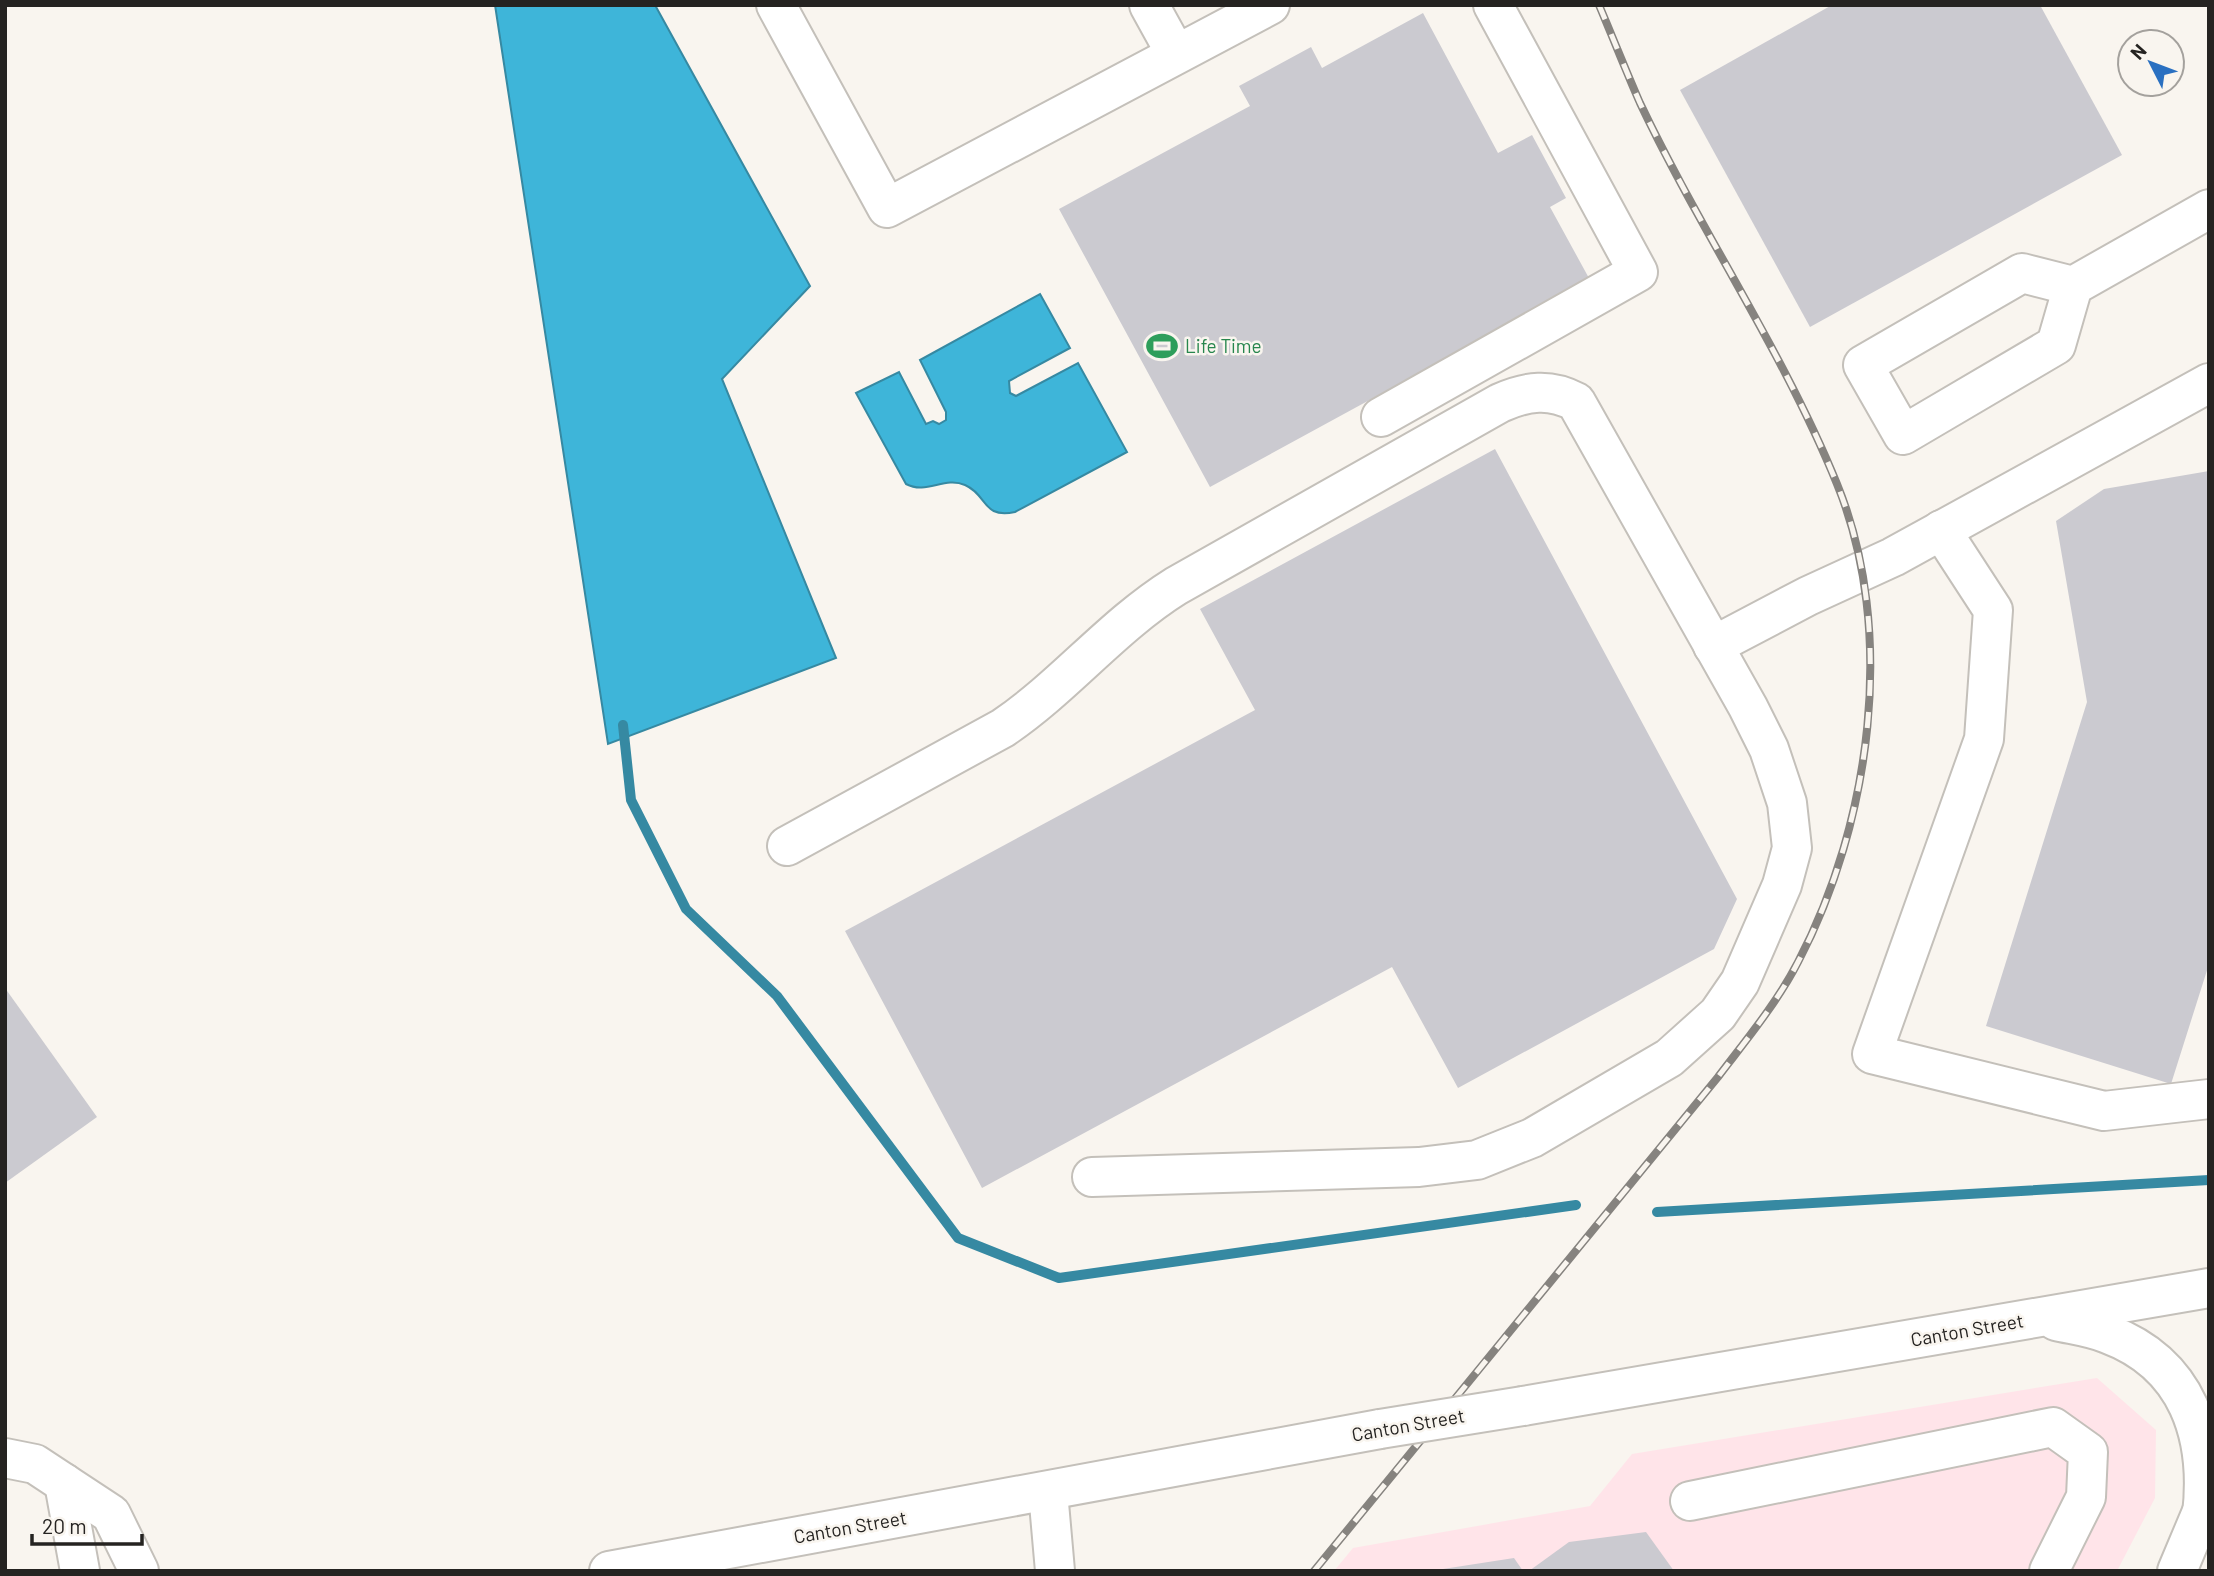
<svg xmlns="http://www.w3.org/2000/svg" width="2214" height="1576" viewBox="0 0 2214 1576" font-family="Barlow,sans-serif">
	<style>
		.industrial { fill: #ffe4e9 }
		.water { fill: #3eb5d9; stroke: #3689a2; stroke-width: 2 }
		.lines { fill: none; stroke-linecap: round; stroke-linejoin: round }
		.stream { stroke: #3689a2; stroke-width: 10 }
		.building { fill: #cbcad0 }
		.minor-casing { stroke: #c4c0ba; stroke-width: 42 }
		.major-casing { stroke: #c4c0ba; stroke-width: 42 }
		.minor { stroke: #fff; stroke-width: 38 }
		.major { stroke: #fff; stroke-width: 38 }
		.rail-casing { stroke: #86837f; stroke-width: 8 }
		.rail { stroke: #f9f5ef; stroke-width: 5; stroke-dasharray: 16; stroke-linecap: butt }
		.major-bridge-casing { stroke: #c4c0ba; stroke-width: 42; stroke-linecap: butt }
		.major-bridge { stroke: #fff; stroke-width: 38 }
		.labels { text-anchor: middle; stroke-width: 5; stroke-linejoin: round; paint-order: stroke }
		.leisure-label { font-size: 19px; fill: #27864d; stroke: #f9f5ef; text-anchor: start }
		.street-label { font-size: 19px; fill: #252321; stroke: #f9f5ef }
	</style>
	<rect width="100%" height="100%" fill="#f9f5ef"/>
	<polygon class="industrial" points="2097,1378 2156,1430 2155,1498 2117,1571 1334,1571 1353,1548 1590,1506 1632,1454"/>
	<g class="water">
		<polygon points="495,5 655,5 810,286 722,379 836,658 608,744"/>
		<path d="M1040,294L1070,348L1009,381L1010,393L1016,396L1078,363L1127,452L1015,512C982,519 988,495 965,485C944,476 927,495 906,484L856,393L899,372L926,424L933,421L939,424L946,420V412L920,360Z"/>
	</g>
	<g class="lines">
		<g class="stream">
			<polyline points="623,725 631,800 686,909 777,996 958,1238 1059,1278 1576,1205"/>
			<polyline points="1657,1212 2209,1180"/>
		</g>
	</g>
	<g class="building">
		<polygon points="1832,5 2040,5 2122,155 1810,327 1680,90"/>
		<polygon points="1423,13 1498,153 1532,135 1566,198 1550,207 1590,280 1210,487 1059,209 1250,106 1239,86 1311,47 1322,68"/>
		<polygon points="1495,449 1737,899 1714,949 1458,1088 1392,967 982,1188 845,931 1255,710 1200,609"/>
		<polygon points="2209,471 2209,964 2171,1084 1986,1026 2087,702 2056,521 2104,489"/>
		<polygon points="5,988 97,1117 5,1183"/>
		<polygon points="1646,1532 1674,1571 1529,1571 1569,1542"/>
		<polygon points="1514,1558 1523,1571 1443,1571 1443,1569"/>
	</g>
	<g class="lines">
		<defs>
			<g id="minor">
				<polyline points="776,5 887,208 1270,5"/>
				<polyline points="1149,5 1176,54"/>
				<polyline points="2073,286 2056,345 1903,435 1863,365 2022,273 2073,286 2209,209"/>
				<polyline points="1381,417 1638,272 1493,5"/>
				<polyline points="1941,530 1993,610 1984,739 1872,1054 2104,1111 2209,1099"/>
				<polyline points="1713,646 1808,596 1893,557 2209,383"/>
				<path d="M787,846L1003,728C1065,686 1112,626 1176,586L1500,403C1527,391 1550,388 1576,402L1748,707L1769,749L1787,803L1792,848L1782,885L1740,982L1718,1014L1669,1058L1532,1138L1477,1160L1419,1167L1092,1177"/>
				<polyline points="5,1458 35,1464 111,1514 139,1571"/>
				<polyline points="64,1483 80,1571"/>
				<polyline points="1048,1492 1055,1571"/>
				<polyline points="1690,1501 2053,1427 2088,1452 2086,1497 2049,1571"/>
			</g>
			<g id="major">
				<path d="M2056,1321C2073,1325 2091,1327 2108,1334C2188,1364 2211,1436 2202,1515"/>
				<polyline points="1523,1406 2209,1288"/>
				<polyline points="609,1571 1380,1429"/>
				<polyline points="2177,1571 2209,1495"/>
			</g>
		</defs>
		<use href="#minor" class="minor-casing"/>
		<use href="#major" class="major-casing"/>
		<use href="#minor" class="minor"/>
		<use href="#major" class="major"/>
		<defs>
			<path id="rail" d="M1314,1571L1718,1077C1746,1040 1777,1003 1798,962C1871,823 1897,631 1837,484C1783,351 1701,232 1640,103C1626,71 1613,38 1599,5"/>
		</defs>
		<use href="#rail" class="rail-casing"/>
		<use href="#rail" class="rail"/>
		<defs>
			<polyline id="major-bridge" points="1380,1429 1523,1406"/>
		</defs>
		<use href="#major-bridge" class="major-bridge-casing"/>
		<use href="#major-bridge" class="major-bridge"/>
	</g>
	<defs>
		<symbol id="stadium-bare" viewBox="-9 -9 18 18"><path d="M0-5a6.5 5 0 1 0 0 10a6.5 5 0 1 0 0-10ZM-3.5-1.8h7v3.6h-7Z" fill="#2e9e5b" stroke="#f9f5ef" stroke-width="2.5" paint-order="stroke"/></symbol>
	</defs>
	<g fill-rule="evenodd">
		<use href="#stadium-bare" x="1140" y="324" width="44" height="44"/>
	</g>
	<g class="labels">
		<g class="leisure-label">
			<text x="1185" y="353">Life Time</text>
		</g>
		<g class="street-label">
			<text transform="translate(1967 1330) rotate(-10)" y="7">Canton Street</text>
			<text transform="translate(1408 1425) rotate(-10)" y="7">Canton Street</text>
			<text transform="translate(850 1527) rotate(-10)" y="7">Canton Street</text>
		</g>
	</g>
	<rect width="2214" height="1576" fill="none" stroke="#252321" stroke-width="14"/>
	<g transform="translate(2151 63) rotate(312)"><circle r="33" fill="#f9f5ef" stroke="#a4a19d" stroke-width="2"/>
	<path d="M0-5L12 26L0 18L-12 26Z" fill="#2a70c1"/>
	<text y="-10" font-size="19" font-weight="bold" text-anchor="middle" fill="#252321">N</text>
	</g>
	<path d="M32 1534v10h110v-10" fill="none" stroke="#252321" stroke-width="3.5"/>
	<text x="42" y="1534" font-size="21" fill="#252321" stroke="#f9f5ef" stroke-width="5" paint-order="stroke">20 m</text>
</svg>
